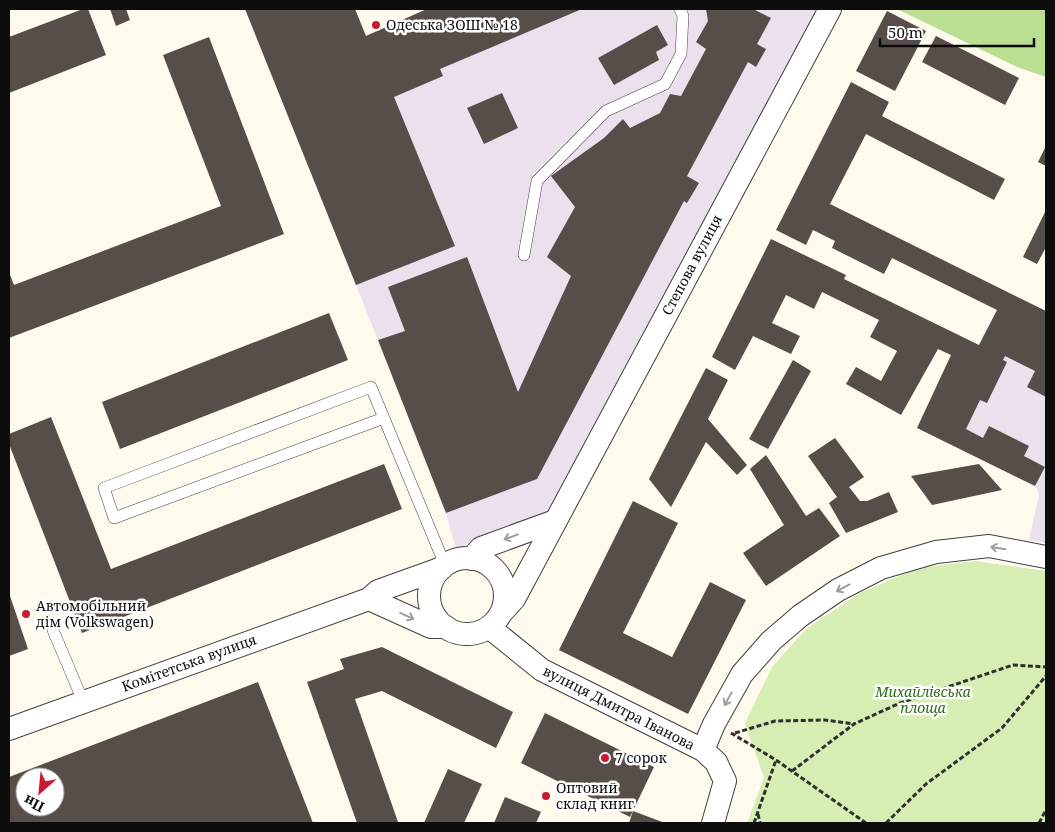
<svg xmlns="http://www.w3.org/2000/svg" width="1055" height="832" viewBox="0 0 1055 832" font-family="'Noto Serif',serif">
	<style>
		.industrial { fill: #ebe1ed }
		.green { fill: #d6edb4 }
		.forest { fill: #badf92 }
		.building { fill: #574d49; fill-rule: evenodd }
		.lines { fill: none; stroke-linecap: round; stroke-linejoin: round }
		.service-casing { stroke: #404040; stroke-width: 12 }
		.minor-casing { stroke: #404040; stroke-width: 24 }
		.path { stroke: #2f2f2f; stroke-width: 3; stroke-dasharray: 5 2.5; stroke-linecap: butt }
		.service { stroke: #fff; stroke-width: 11 }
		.minor { stroke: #fff; stroke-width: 22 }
		.oneway { stroke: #9e9e9e }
		.poi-dot { fill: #c91a2f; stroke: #fff; stroke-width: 2 }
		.labels { text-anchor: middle; stroke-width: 5; stroke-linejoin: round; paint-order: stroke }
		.poi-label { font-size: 14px; fill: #0d0d0d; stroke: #fff; text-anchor: start }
		.street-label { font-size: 14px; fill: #0d0d0d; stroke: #fff }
		.park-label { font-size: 14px; font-style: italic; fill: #2f6a18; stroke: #fff }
	</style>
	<rect width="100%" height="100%" fill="#fffaed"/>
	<g class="industrial">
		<polygon points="245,9 355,9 366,35 427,9 828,9 559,508 456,549 446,513 378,340"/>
		<polygon points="987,328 1046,358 1046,543 1029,540 1039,494 1035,486 934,436"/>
	</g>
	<polygon class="green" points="975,561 1046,571 1046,823 747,823 764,778 745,723 772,667 806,629 858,594 917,568"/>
	<polygon class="forest" points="897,9 1046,9 1046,77 1017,67"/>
	<g class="building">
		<polygon points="83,9 88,9 106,55 9,93 9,37"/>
		<polygon points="110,9 126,9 130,20 116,26"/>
		<polygon points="245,9 355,9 366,36 427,9 582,9 440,69 443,76 394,97 455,246 356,285"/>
		<polygon points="706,9 753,9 771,18 757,44 766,49 756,67 748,62 687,176 699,183 687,203 684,201 537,479 446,513 378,340 405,331 388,287 467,257 518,392 571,276 547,257 575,207 551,176 604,138 623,119 630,128 660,113 670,94 681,96 706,49 696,42 708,21"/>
		<polygon points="887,11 926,31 895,91 856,71"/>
		<polygon points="657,25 668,45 656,52 659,60 614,85 598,58"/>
		<polygon points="936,36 1019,78 1005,105 922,62"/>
		<polygon points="209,37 284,234 9,338 9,272 14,285 221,206 163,55"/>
		<polygon points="851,82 889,102 882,116 1005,179 994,200 866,134 830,204 1046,311 1046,397 1027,387 1035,371 1005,356 1003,360 1007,362 987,403 980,400 966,429 983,438 989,426 1029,446 1024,456 1045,467 1035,486 917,428 951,355 938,349 901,415 846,384 856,367 881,381 897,351 870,337 879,320 822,292 814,309 786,295 772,323 800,336 791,354 753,336 735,370 712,357 771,239 846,275 844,279 979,345 997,310 892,258 884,274 832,248 835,241 813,230 806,245 776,230"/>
		<polygon points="502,93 518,128 484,144 467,108"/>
		<polygon points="1046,146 1046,166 1038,162"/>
		<polygon points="1046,210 1046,250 1045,249 1037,264 1023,257"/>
		<polygon points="329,313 348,360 120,449 102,402"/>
		<polygon points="793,360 811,371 768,449 749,439"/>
		<polygon points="706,368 728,380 708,419 747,465 737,475 706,442 671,507 649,479"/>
		<polygon points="51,417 111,569 384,464 402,509 82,633 9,444 9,434"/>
		<polygon points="835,438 864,477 849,487 860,501 867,501 889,492 898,512 846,533 829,503 837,497 808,456"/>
		<polygon points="766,455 806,516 819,508 840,536 766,586 743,553 784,525 750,469"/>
		<polygon points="979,464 1002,490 932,505 911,476"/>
		<polygon points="633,501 678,523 623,633 672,657 710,582 746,600 688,714 559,650"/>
		<polygon points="9,593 28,649 9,656"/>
		<polygon points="382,647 513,712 496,748 382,691 355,699 398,822 357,823 307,682 344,669 340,659"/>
		<path d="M258,682L313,823H9V777ZM25,777H55V807H25Z"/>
		<polygon points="545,713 654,767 630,817 521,763"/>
		<polygon points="448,769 482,784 464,823 424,823"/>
		<polygon points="505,797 541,812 536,823 494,823"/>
		<polygon points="633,811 665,823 629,823"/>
	</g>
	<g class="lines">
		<defs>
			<g id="service">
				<polyline points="524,255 537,181 606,111 665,84 681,54 683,16 680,9"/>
				<polyline points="384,418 114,518 104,488 371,387 445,565"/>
				<polyline points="53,630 83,701"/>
			</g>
			<g id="minor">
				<circle cx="467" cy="596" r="38"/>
				<polyline points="471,559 481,548 555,521"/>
				<polyline points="369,599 431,627 446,627"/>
				<polyline points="503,611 514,599 522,584 830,9"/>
				<polyline points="490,628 542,670 703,750 716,762 725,781 713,823"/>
				<polyline points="9,729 369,599 378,591 442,568"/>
				<polyline points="703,750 714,724 742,674 771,641 800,616 838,590 881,568 936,552 989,546 1046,557"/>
			</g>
		</defs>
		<use href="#service" class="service-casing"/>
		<use href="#minor" class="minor-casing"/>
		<g class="path">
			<polyline points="731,733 776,760 866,823"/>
			<polyline points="735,733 775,721 825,720 854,724"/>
			<polyline points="792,771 854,724 900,703 1013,665 1046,667"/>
			<polyline points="758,814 760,823"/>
			<polyline points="754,823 776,760"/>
			<polyline points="886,823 926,784 1002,728 1046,676"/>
			<polyline points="1039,823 1046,810"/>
		</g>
		<use href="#service" class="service"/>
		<use href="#minor" class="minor"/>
	</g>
	<defs><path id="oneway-shaft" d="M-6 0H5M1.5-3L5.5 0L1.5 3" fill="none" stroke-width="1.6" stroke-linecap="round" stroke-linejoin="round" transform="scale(1.25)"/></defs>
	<g class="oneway">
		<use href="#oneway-shaft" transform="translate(511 537) rotate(160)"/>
		<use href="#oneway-shaft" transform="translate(998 548) rotate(-170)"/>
		<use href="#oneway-shaft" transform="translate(843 588) rotate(152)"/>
		<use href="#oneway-shaft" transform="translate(407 616) rotate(25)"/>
		<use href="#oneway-shaft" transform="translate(728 699) rotate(119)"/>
	</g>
	<g class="poi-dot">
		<circle cx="376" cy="25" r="5"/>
		<circle cx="26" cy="614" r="5"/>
		<circle cx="605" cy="758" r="5"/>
		<circle cx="546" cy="796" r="5"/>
	</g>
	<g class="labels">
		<g class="poi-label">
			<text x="386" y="30">Одеська ЗОШ № 18</text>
			<text x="36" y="611">Автомобільний<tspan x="36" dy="16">дім (Volkswagen)</tspan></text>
			<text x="615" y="763">7 сорок</text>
			<text x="556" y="793">Оптовий<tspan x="556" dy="16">склад книг</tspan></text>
		</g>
		<g class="street-label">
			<text transform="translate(692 265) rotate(-62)" y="5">Степова вулиця</text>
			<text transform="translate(189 663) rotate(-20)" y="5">Комітетська вулиця</text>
			<text transform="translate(619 708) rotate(27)" y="5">вулиця Дмитра Іванова</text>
		</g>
		<g class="park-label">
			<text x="923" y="697">Михайлівська<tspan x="923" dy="16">площа</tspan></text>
		</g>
	</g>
	<rect width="1055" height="832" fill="none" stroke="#0d0d0d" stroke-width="20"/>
	<g transform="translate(40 792) rotate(207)"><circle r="24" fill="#ffffff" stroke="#9e9e9e"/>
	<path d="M0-4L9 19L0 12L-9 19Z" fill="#c91a2f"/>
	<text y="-8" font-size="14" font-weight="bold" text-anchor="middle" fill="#0d0d0d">Пн</text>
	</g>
	<path d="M880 38v8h154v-8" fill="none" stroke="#0d0d0d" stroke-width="2.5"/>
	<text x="888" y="38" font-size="15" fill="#0d0d0d" stroke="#ffffff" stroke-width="4" paint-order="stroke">50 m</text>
</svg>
